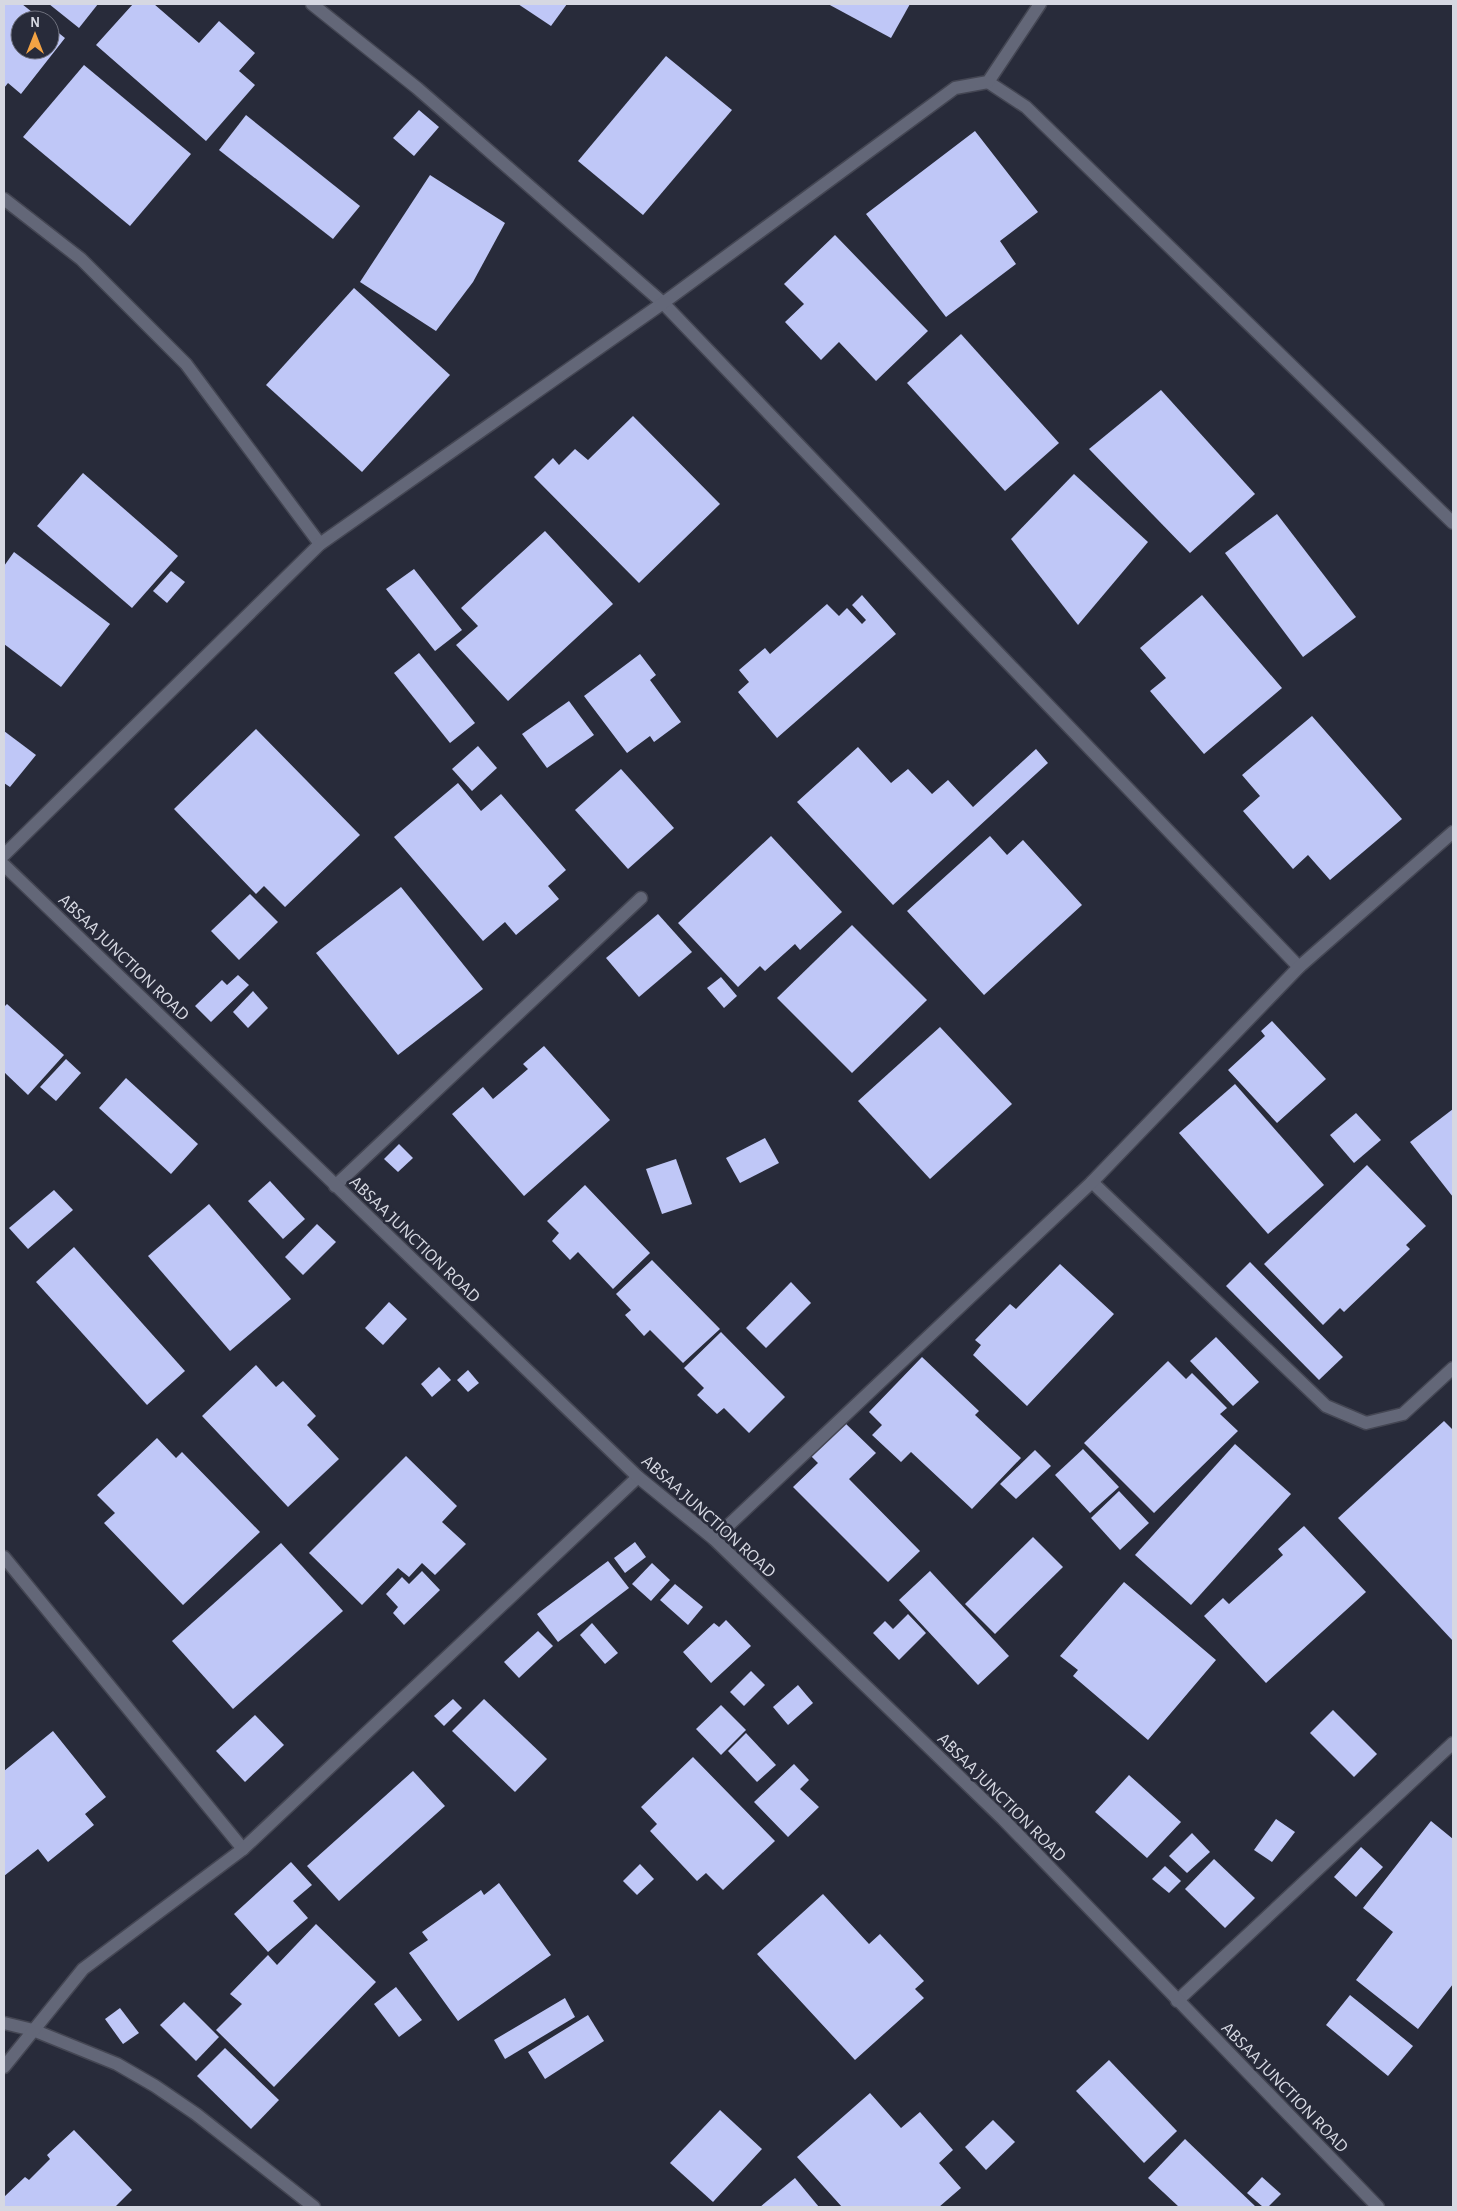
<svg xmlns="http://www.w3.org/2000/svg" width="1457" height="2211" viewBox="0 0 1457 2211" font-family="'Alegreya Sans',sans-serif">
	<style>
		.building { fill: #bfc7f7 }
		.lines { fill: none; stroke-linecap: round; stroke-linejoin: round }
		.service-casing { stroke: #444653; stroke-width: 15 }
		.minor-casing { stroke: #444653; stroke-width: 15 }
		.tertiary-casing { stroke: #444653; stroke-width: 15 }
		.service { stroke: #636778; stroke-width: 12 }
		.minor { stroke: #636778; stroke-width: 12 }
		.tertiary { stroke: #636778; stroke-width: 12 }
		.labels { text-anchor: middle; stroke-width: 5; stroke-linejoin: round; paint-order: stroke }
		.street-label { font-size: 18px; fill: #d6d8e2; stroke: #282b3a }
	</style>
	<rect width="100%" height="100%" fill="#282b3a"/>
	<g class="building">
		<polygon points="4,4 22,4 42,20 20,20 20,50 50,50 50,26 65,38 21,94 8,83 4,88"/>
		<polygon points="49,4 98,4 79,28"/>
		<polygon points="133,4 154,4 199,43 219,21 255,53 239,71 255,85 206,141 96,45"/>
		<polygon points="518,4 567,4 551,26"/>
		<polygon points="828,4 910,4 891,38"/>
		<polygon points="666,56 732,110 643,215 578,161"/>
		<polygon points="84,65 191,154 130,226 23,137"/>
		<polygon points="419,110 439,127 414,156 393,138"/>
		<polygon points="246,115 360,206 333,239 219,150"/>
		<polygon points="975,131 1038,212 1000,241 1016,264 946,317 866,214"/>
		<polygon points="430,175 505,223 473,282 436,331 360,282"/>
		<polygon points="835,235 928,331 876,381 839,342 821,360 785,322 804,304 784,284"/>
		<polygon points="354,288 450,375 362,472 266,385"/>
		<polygon points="961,334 1059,443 1005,491 907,383"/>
		<polygon points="1161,390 1255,494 1190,553 1089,449"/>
		<polygon points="633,416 720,504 639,583 534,477 553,458 559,465 575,449 588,460"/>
		<polygon points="83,473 178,556 132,608 37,526"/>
		<polygon points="1074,474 1148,542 1078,625 1011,539"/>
		<polygon points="1277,514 1356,617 1303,657 1225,553"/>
		<polygon points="545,531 613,604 508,701 456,645 478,626 461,608"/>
		<polygon points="14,552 110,624 61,687 4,644 4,566"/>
		<polygon points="414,569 462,630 435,651 386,589"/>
		<polygon points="171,571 185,582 167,603 153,591"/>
		<polygon points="862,595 896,634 777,738 738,692 749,682 739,670 765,648 770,654 827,604 839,616 847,608 862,624 866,620 852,605"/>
		<polygon points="1202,595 1282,688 1204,754 1150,691 1166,678 1140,648"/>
		<polygon points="419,653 475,723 450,743 394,673"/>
		<polygon points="640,654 656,675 650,680 681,722 654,742 650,736 627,753 584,696"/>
		<polygon points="569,701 594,735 547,768 522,734"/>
		<polygon points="1312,716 1402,819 1330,880 1308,855 1293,869 1243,811 1260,796 1242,775"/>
		<polygon points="256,729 360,835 285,907 264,886 256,894 174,809"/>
		<polygon points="4,731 36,755 10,787 4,783"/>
		<polygon points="478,746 497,768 472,791 452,769"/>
		<polygon points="858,747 891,783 908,769 932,794 948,780 973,807 1036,749 1048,763 893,905 797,802"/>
		<polygon points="621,769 674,828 628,869 575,810"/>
		<polygon points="458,783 481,811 501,794 566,870 548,886 559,899 516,935 505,922 483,941 394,837"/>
		<polygon points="771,836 842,912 800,950 795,944 765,971 760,966 738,987 678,923"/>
		<polygon points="990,836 1007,855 1023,840 1082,905 984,995 907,911"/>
		<polygon points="401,887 483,989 398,1055 316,953"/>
		<polygon points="250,894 278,922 239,960 211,931"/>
		<polygon points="658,914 692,952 639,997 606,958"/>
		<polygon points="852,925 927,1000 852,1073 777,998"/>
		<polygon points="238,975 249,985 211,1022 195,1006 222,980 227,985"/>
		<polygon points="721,977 737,996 724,1008 707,988"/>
		<polygon points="253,991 268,1008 248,1028 233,1012"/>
		<polygon points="7,1004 64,1055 28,1095 4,1072 4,1007"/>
		<polygon points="1272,1021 1326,1079 1277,1123 1228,1070 1265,1036 1261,1031"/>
		<polygon points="940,1027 1012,1104 930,1179 858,1101"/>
		<polygon points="544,1046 610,1120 524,1196 452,1114 483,1087 493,1099 528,1069 523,1064"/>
		<polygon points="66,1059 81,1073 56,1101 40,1087"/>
		<polygon points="126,1078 198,1144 171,1174 99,1108"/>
		<polygon points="1235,1084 1324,1185 1268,1234 1179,1133"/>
		<polygon points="1453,1109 1453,1197 1410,1142"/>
		<polygon points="1356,1113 1381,1140 1354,1163 1330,1135"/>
		<polygon points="765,1138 779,1163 740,1183 726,1158"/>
		<polygon points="399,1144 413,1158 398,1172 384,1159"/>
		<polygon points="676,1159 692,1204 662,1214 646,1169"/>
		<polygon points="1367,1165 1426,1226 1406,1245 1410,1249 1344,1312 1340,1308 1323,1325 1264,1264"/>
		<polygon points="270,1181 305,1219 283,1239 248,1201"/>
		<polygon points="585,1185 650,1253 613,1289 578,1252 570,1260 552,1241 559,1233 547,1221"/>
		<polygon points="54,1190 73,1210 28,1249 9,1228"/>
		<polygon points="209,1204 291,1299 230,1351 148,1256"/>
		<polygon points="317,1224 336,1242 303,1275 285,1257"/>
		<polygon points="74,1247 185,1371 147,1405 36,1282"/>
		<polygon points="652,1260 720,1329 683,1363 650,1330 644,1336 625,1315 631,1310 616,1294"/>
		<polygon points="1250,1262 1343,1357 1319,1380 1226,1286"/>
		<polygon points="1060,1264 1114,1314 1027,1406 973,1355 981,1345 975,1340 1010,1304 1016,1309"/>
		<polygon points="791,1282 811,1303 766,1348 746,1328"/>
		<polygon points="389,1302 407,1319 383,1345 365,1328"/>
		<polygon points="721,1332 785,1397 749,1433 724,1408 717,1414 697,1395 704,1388 684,1368"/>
		<polygon points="1216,1337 1259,1382 1233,1406 1190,1361"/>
		<polygon points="922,1357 979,1411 975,1415 1021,1458 972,1509 911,1452 901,1462 872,1435 882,1425 869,1412"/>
		<polygon points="1168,1361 1186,1379 1192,1373 1227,1408 1220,1414 1238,1431 1154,1513 1084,1443"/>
		<polygon points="256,1365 276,1387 283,1381 316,1416 307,1425 339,1459 288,1507 202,1416"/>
		<polygon points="439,1367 451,1380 432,1397 421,1384"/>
		<polygon points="468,1370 479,1383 468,1392 457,1380"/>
		<polygon points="843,1421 876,1453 849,1479 920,1551 888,1582 793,1487 818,1463 809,1454"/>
		<polygon points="1444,1421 1453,1430 1453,1641 1338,1518"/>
		<polygon points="157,1438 176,1458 182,1452 260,1532 183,1605 104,1523 115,1513 97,1495"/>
		<polygon points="1235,1444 1291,1494 1191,1605 1135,1555"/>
		<polygon points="1083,1449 1119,1487 1090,1513 1055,1475"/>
		<polygon points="1035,1450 1051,1466 1016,1499 1000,1484"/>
		<polygon points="406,1456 457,1506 442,1522 466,1544 435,1575 422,1563 409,1577 398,1568 362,1605 309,1553"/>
		<polygon points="1119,1491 1149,1523 1120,1550 1091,1518"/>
		<polygon points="1304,1526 1366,1592 1266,1683 1204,1616 1223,1598 1229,1604 1283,1555 1278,1549"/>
		<polygon points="1033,1537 1063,1567 995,1634 965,1604"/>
		<polygon points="635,1542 646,1557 625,1573 614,1558"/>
		<polygon points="281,1543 343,1611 233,1709 172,1641"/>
		<polygon points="608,1561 629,1588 558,1642 537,1614"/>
		<polygon points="652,1563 670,1580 651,1601 632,1584"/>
		<polygon points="422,1571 440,1590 404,1625 393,1613 398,1607 386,1594 402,1577 409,1584"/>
		<polygon points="930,1571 1009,1656 978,1685 899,1600"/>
		<polygon points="1124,1582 1216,1660 1148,1740 1073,1676 1078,1670 1060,1656"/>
		<polygon points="675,1584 703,1607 688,1625 660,1600"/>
		<polygon points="908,1614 926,1633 899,1660 873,1633 885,1621 893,1629"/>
		<polygon points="726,1620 751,1646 711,1683 683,1652 714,1623 719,1627"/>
		<polygon points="592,1623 618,1653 605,1664 580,1635"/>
		<polygon points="538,1631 553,1646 519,1678 504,1662"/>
		<polygon points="751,1671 765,1685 744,1706 730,1692"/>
		<polygon points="798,1685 813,1703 788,1725 773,1707"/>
		<polygon points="453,1699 462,1708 444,1726 434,1716"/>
		<polygon points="484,1699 547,1759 515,1792 452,1731"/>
		<polygon points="721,1705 746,1730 721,1755 696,1729"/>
		<polygon points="1333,1710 1377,1754 1354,1777 1310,1733"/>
		<polygon points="255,1715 284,1745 245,1782 216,1751"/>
		<polygon points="53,1731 106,1797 85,1814 94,1825 48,1862 38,1849 4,1876 4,1771"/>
		<polygon points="746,1733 776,1765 757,1782 728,1751"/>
		<polygon points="693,1757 775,1841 723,1890 706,1873 697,1881 650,1831 657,1824 641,1807"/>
		<polygon points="794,1764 809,1780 800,1789 819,1807 788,1837 754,1802"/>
		<polygon points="413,1771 445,1806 339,1901 307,1866"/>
		<polygon points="1129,1775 1181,1822 1147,1858 1095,1812"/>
		<polygon points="1276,1819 1295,1832 1272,1862 1254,1850"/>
		<polygon points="1431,1821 1453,1839 1453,1984 1418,2029 1356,1980 1393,1932 1363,1908"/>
		<polygon points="1192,1833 1210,1852 1187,1873 1169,1856"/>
		<polygon points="1361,1847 1383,1867 1356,1897 1334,1877"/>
		<polygon points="1214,1859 1255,1898 1225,1928 1185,1889"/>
		<polygon points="291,1862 312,1885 293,1901 308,1918 268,1952 234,1914"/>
		<polygon points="640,1864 654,1879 637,1895 623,1881"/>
		<polygon points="1165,1866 1181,1881 1169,1893 1152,1879"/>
		<polygon points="499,1883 551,1955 458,2021 409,1953 428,1940 422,1932 481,1890 484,1895"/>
		<polygon points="823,1894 869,1944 880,1934 924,1981 915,1989 924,1998 855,2060 757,1954"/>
		<polygon points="316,1924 376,1982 274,2087 216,2030 242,2004 230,1994 268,1955 277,1965"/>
		<polygon points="396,1987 422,2020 399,2037 374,2004"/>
		<polygon points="1350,1995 1413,2046 1388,2076 1326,2025"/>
		<polygon points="565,1998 575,2017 505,2059 494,2040"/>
		<polygon points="184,2002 219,2037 196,2061 160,2025"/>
		<polygon points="120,2008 139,2033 123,2044 105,2019"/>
		<polygon points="588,2015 604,2041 545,2079 528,2052"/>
		<polygon points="225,2048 279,2100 251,2129 197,2076"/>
		<polygon points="1109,2060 1177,2131 1144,2163 1076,2091"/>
		<polygon points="870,2093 901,2128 920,2112 953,2150 939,2163 961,2188 939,2207 842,2207 797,2157"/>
		<polygon points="720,2110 762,2149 713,2202 670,2163"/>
		<polygon points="993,2120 1015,2142 986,2170 965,2147"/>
		<polygon points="74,2130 132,2190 115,2207 4,2207 4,2197 25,2177 29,2180 50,2159 47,2155"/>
		<polygon points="1185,2139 1256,2207 1179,2207 1148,2178"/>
		<polygon points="1262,2177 1281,2194 1268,2207 1263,2207 1247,2193"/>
		<polygon points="795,2178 819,2207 760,2207"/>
	</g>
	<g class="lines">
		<defs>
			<polyline id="service" points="4,1557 243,1849"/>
			<g id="minor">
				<polyline points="312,4 417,88 663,303 1299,967"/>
				<polyline points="988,82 1026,107 1453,523"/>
				<polyline points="4,199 81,259 186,364 320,544"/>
				<polyline points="4,855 320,544 663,303 955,88 988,82 1040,4"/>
				<polyline points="1092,1182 1326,1406 1366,1423 1403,1414 1453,1368"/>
				<polyline points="335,1186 641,898"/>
				<polyline points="714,1539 1092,1182 1299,967 1453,832"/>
				<polyline points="1177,2001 1453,1743"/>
				<polyline points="4,2023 33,2030 117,2064 155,2086 196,2114 314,2207"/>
				<polyline points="4,2067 83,1969 243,1849 638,1477"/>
			</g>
			<polyline id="tertiary" points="4,865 638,1477 714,1539 1003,1819 1378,2207"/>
		</defs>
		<use href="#service" class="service-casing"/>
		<use href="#minor" class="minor-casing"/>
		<use href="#tertiary" class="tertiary-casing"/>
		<use href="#service" class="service"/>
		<use href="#minor" class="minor"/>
		<use href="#tertiary" class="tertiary"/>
	</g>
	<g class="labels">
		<g class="street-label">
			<text transform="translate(124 957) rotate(44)" y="6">ABSAA JUNCTION ROAD</text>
			<text transform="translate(415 1239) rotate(44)" y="6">ABSAA JUNCTION ROAD</text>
			<text transform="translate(709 1516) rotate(42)" y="6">ABSAA JUNCTION ROAD</text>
			<text transform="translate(1002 1797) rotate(45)" y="6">ABSAA JUNCTION ROAD</text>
			<text transform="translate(1285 2087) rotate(46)" y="6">ABSAA JUNCTION ROAD</text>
		</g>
	</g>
	<rect width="1457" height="2211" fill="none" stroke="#d6d8e2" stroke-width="10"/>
	<g transform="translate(35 35)"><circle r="24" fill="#282b3a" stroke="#6e707d"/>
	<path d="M0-4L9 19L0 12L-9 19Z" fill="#f4a344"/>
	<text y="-8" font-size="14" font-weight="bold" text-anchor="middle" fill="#d6d8e2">N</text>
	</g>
</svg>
